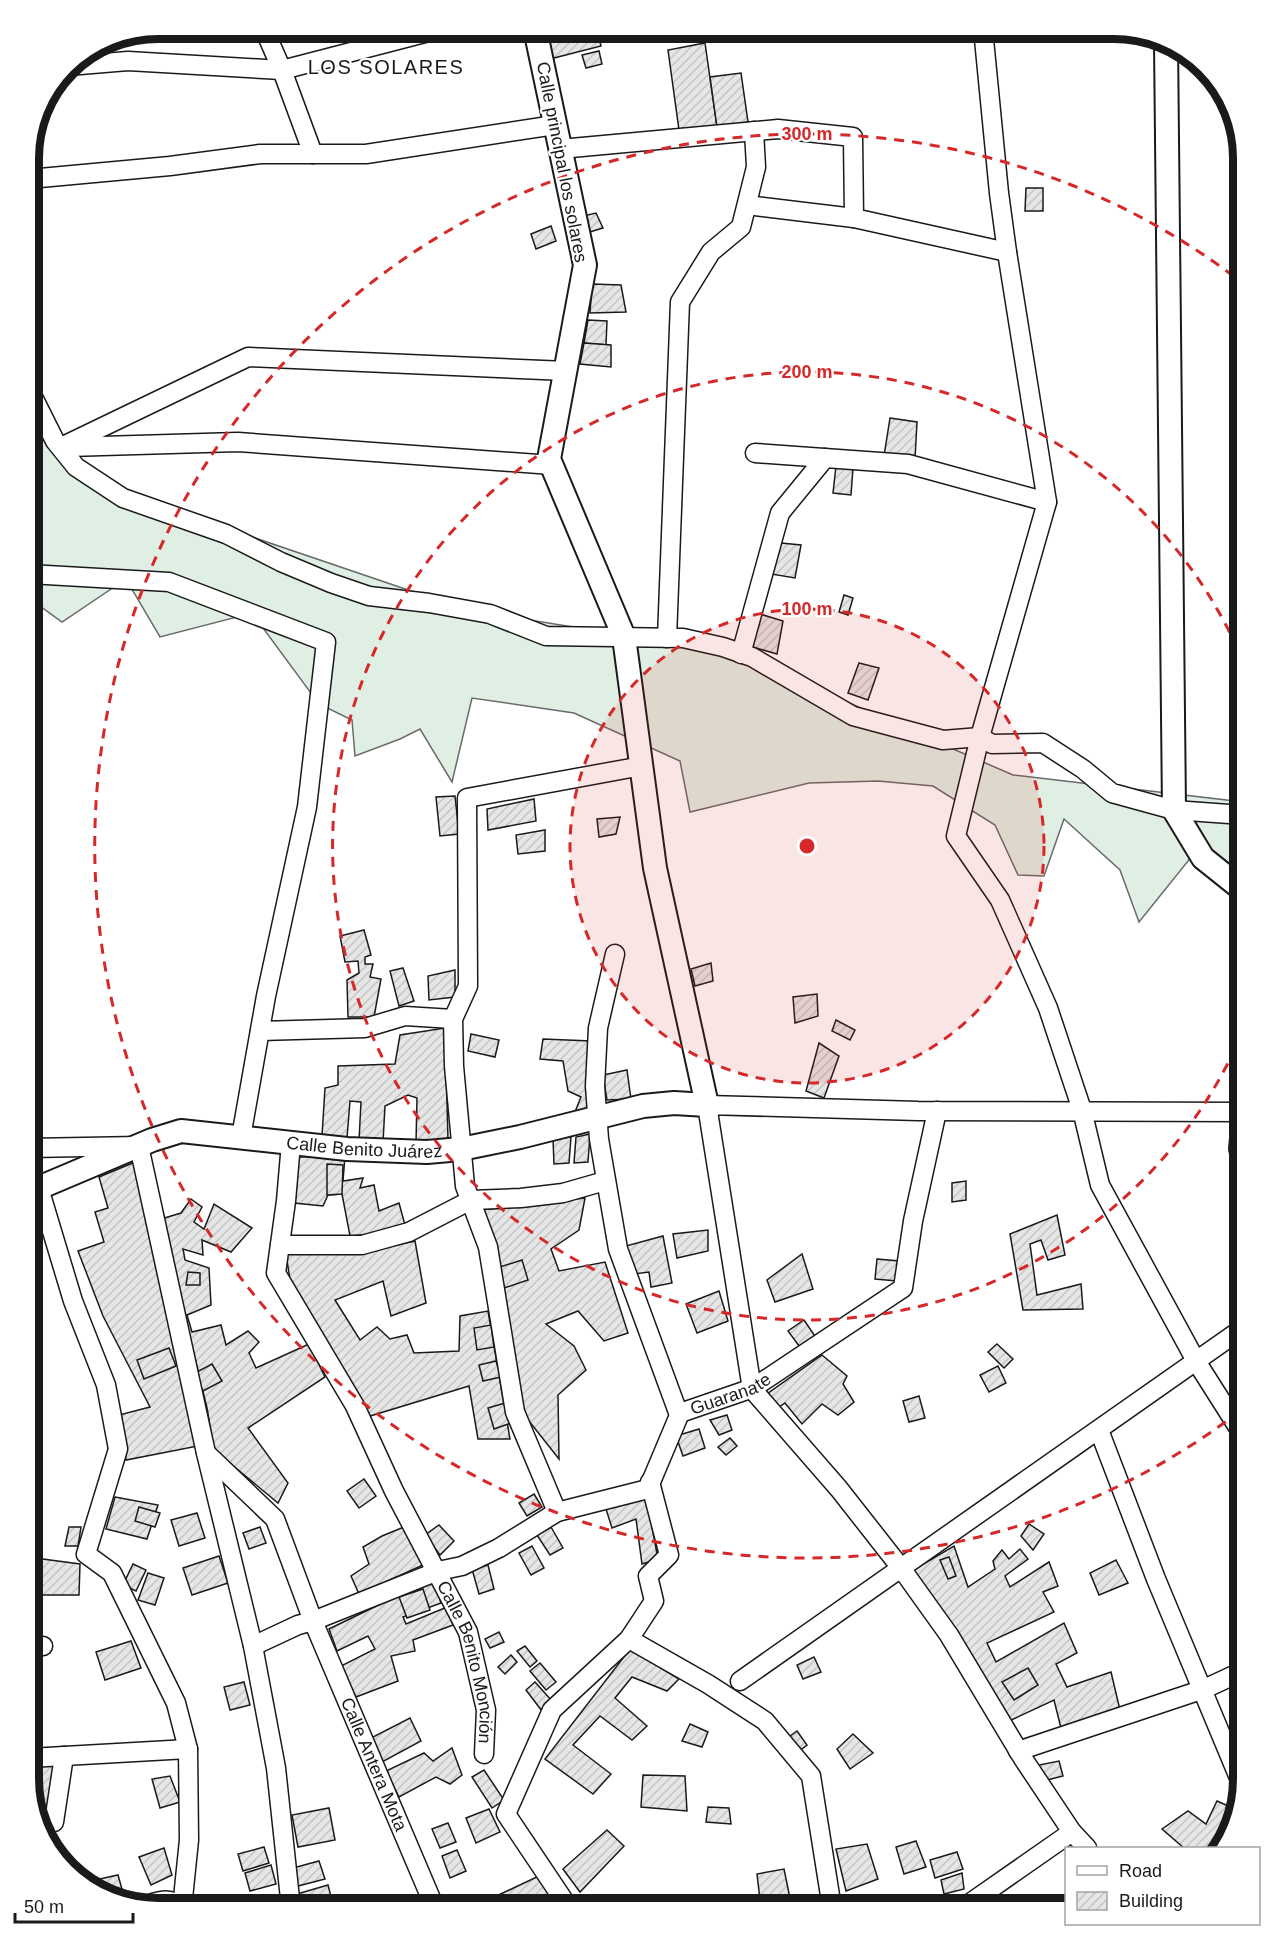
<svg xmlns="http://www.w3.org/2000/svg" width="1272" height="1937" viewBox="0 0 1272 1937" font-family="Helvetica,sans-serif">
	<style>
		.grass { fill: #e0efe3; stroke: #6a6a6a; stroke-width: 1.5 }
		.building { fill: url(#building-hatch); stroke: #1a1a1a; stroke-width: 1.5 }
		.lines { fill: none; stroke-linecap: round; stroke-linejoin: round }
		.minor-casing { stroke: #1a1a1a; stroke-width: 21 }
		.major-casing { stroke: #1a1a1a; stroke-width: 26 }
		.minor { stroke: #fff; stroke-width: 18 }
		.major { stroke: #fff; stroke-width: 22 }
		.ring { fill: none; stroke: #d62828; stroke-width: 3; stroke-dasharray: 10 8 }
		.labels { text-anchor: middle; stroke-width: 4.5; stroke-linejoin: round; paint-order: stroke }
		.street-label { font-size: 18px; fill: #1a1a1a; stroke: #fff }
		.neighbourhood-label { font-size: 20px; letter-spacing: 1.5px; fill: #1a1a1a; stroke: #fff }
		.rim { fill: none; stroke: #1a1a1a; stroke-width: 8 }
		.centre { fill: #d62828; stroke: #fff; stroke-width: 3 }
		.ring-label { font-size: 18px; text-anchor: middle; font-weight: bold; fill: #d62828; stroke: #fff; stroke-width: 4.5; stroke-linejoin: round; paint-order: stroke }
	</style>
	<defs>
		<pattern id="building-hatch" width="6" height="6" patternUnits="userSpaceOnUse" patternTransform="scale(1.5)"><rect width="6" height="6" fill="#e6e6e6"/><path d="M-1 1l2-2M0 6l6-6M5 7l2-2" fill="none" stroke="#c5c5c5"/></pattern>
	</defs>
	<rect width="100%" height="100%" fill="#fff"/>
	<polygon class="grass" points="29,408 108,488 467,610 741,654 914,732 1013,775 1243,802 1243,868 1192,856 1139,922 1120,870 1064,819 1044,876 1018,875 995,825 933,786 878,781 809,783 690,812 680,761 574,713 472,698 452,782 420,729 400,739 355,756 352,720 319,704 252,613 160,637 126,579 62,622 29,598"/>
	<g class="building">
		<polygon points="544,29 597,29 601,46 550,59"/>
		<polygon points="912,29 927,29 929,36 917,40"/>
		<polygon points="705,43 717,127 679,130 668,50"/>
		<polygon points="599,51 602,64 586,68 582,55"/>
		<polygon points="741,73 748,122 717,127 710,77"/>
		<polygon points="1026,188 1043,188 1043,211 1025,211"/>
		<polygon points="596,213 603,228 583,234 579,217"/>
		<polygon points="551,226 556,241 536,249 531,234"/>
		<polygon points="592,284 621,285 626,312 590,313"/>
		<polygon points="588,320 607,321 606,345 584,343"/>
		<polygon points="584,343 611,345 611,367 580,364"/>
		<polygon points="890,418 917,422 915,459 884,456"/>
		<polygon points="836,466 853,468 851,495 833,493"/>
		<polygon points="781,543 801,545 795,578 771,574"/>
		<polygon points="844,595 853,598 848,615 839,612"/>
		<polygon points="760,614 783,621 777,654 753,647"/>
		<polygon points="859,663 879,668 868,700 848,693"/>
		<polygon points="455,796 459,834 440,836 436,797"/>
		<polygon points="534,799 536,821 488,830 487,809"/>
		<polygon points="620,817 616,834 599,837 597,819"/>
		<polygon points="545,830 545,851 518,854 516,835"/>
		<polygon points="364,930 371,955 365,957 365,964 373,964 370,977 381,979 374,1017 348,1017 347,980 359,973 358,961 345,962 340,936"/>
		<polygon points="711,963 713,981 695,986 691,969"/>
		<polygon points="403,968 414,1001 399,1006 390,971"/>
		<polygon points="455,970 455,997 429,1000 428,976"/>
		<polygon points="817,994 818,1016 795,1023 793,997"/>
		<polygon points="836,1020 855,1030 850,1040 832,1031"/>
		<polygon points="445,1028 448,1140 416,1143 417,1098 408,1095 385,1106 383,1142 359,1141 361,1102 350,1101 347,1138 322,1136 325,1088 338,1085 338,1066 395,1064 400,1035"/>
		<polygon points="471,1034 499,1040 495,1057 468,1051"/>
		<polygon points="543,1039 591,1041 589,1114 575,1112 581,1097 568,1091 563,1061 540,1059"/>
		<polygon points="819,1043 839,1056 824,1098 806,1091"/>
		<polygon points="627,1070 631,1099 607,1100 603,1075"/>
		<polygon points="590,1134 588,1162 574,1163 576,1137"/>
		<polygon points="571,1137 569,1163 554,1164 553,1139"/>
		<polygon points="345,1156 343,1181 363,1178 360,1188 374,1185 379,1211 399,1203 405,1225 381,1233 350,1236 342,1194 328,1195 323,1206 294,1203 298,1157"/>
		<polygon points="135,1162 198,1446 126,1460 119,1415 150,1407 103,1316 78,1251 104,1242 95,1212 108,1208 99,1177"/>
		<polygon points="327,1164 343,1165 342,1194 327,1195"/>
		<polygon points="966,1181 966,1200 952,1202 952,1183"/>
		<polygon points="585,1198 579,1230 551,1249 559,1271 605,1262 628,1333 604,1341 578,1311 546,1324 574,1346 586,1370 558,1395 559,1459 525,1416 481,1210"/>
		<polygon points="191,1199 202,1207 194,1222 204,1229 214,1204 252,1228 231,1252 202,1240 203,1255 183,1249 185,1260 209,1268 211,1305 187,1315 192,1332 221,1325 226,1345 248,1331 259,1342 249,1353 256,1368 309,1344 325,1377 248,1428 288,1483 278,1503 214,1450 207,1408 161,1219 181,1213"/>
		<polygon points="1057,1215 1065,1255 1048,1260 1041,1240 1030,1244 1037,1295 1081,1284 1083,1309 1023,1310 1010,1234"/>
		<polygon points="708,1230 708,1251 677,1258 673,1234"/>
		<polygon points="663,1236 672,1283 651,1287 649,1272 634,1274 626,1246"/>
		<polygon points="415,1241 426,1303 391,1316 383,1281 335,1300 360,1340 377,1327 390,1339 407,1335 414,1353 459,1351 460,1316 488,1311 510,1439 478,1439 469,1386 370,1416 291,1286 286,1254 363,1253"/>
		<polygon points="802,1254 813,1289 775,1302 767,1280"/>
		<polygon points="877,1259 899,1261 897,1281 875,1279"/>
		<polygon points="522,1260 528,1280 504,1288 500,1267"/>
		<polygon points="188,1272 200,1273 200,1285 186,1285"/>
		<polygon points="719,1291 728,1321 697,1333 686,1304"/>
		<polygon points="804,1320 817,1339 802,1350 788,1331"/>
		<polygon points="491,1325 494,1347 477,1350 474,1328"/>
		<polygon points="997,1344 1013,1359 1004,1368 988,1352"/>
		<polygon points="169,1348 176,1366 144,1379 137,1360"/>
		<polygon points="822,1355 847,1376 843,1384 854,1402 838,1415 822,1404 802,1424 785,1403 778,1408 767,1394"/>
		<polygon points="496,1361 501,1377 483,1381 479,1365"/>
		<polygon points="212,1364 222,1381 203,1391 193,1374"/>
		<polygon points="998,1366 1006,1383 989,1392 980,1375"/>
		<polygon points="919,1396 925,1418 909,1422 903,1401"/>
		<polygon points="505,1403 511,1423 494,1429 488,1408"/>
		<polygon points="727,1415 732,1430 719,1435 710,1420"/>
		<polygon points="699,1429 705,1448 683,1456 676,1436"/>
		<polygon points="730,1438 737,1446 726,1455 718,1447"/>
		<polygon points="364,1479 376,1496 359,1508 347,1491"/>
		<polygon points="534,1494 542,1507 527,1516 519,1503"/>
		<polygon points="646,1495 658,1559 642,1564 636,1519 612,1528 606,1509"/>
		<polygon points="115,1497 158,1505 147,1539 106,1529"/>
		<polygon points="139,1507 160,1513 155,1527 135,1521"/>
		<polygon points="197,1513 205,1538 179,1546 171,1520"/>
		<polygon points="1029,1524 1044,1534 1033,1550 1021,1536"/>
		<polygon points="439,1525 454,1541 440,1555 425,1535"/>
		<polygon points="69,1527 81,1527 78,1546 65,1546"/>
		<polygon points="260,1527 266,1543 249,1549 243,1533"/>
		<polygon points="404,1527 423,1565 359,1594 351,1576 369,1564 363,1547 382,1536"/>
		<polygon points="551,1527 563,1548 550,1555 537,1535"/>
		<polygon points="532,1546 544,1568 531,1575 519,1553"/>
		<polygon points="954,1546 968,1587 995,1569 993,1561 1002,1550 1009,1559 1020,1549 1028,1559 1005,1576 1010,1587 1049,1562 1058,1586 1043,1592 1054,1612 987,1643 996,1662 1064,1623 1077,1653 1056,1664 1067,1687 1111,1672 1120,1710 1061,1728 1054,1700 1009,1721 913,1570"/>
		<polygon points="219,1556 228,1583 192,1595 183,1568"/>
		<polygon points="949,1557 956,1576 948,1579 940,1560"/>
		<polygon points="35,1558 80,1564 79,1595 35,1595"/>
		<polygon points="1116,1560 1128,1583 1099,1595 1090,1573"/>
		<polygon points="133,1564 146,1570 136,1591 123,1585"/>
		<polygon points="488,1565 494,1589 479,1594 472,1569"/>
		<polygon points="148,1573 164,1578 155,1605 138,1600"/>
		<polygon points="434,1578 441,1603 403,1617 406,1624 447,1607 453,1625 413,1640 415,1651 391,1656 398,1681 356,1697 341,1666 375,1649 368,1636 337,1651 329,1629"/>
		<polygon points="423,1589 430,1610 407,1618 399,1597"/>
		<polygon points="499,1632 504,1642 490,1648 485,1639"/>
		<polygon points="131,1641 141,1668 105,1680 96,1652"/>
		<polygon points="525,1646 537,1661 530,1667 517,1651"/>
		<polygon points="630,1649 679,1679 667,1691 632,1677 615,1698 647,1726 632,1740 600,1716 573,1745 611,1774 593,1794 545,1759"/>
		<polygon points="511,1655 517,1662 505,1674 498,1667"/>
		<polygon points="814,1657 821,1672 803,1679 797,1665"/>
		<polygon points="540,1663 556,1682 546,1690 530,1671"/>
		<polygon points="1028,1668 1038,1685 1014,1700 1002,1682"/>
		<polygon points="244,1682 250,1705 230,1710 224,1687"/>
		<polygon points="535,1682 552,1701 542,1711 526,1690"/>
		<polygon points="410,1718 421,1741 382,1762 371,1738"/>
		<polygon points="690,1724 708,1732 702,1747 682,1741"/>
		<polygon points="797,1731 807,1745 790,1758 779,1744"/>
		<polygon points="853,1734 873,1753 850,1769 837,1749"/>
		<polygon points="452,1748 462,1775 450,1784 436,1777 399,1797 386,1771 424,1753 433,1761"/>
		<polygon points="1059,1761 1063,1776 1043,1781 1039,1765"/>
		<polygon points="54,1765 48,1816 38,1816 31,1789 30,1766"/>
		<polygon points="484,1770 504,1800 492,1808 472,1777"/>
		<polygon points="643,1775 685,1776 687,1811 641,1807"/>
		<polygon points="170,1776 180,1802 160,1808 152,1779"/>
		<polygon points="1217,1801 1235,1809 1226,1844 1221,1848 1184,1848 1162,1829 1188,1811 1206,1824"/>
		<polygon points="708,1807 729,1808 731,1824 706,1822"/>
		<polygon points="329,1808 335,1840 298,1847 292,1815"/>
		<polygon points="489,1809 500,1832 476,1843 466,1818"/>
		<polygon points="448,1823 456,1842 440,1848 432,1829"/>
		<polygon points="607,1830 624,1846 580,1892 563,1869"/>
		<polygon points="916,1841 926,1867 904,1874 896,1847"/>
		<polygon points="867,1844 878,1879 846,1891 836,1849"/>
		<polygon points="264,1847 269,1863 243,1871 238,1854"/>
		<polygon points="164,1848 172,1875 151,1885 139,1857"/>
		<polygon points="457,1850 466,1871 450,1878 442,1856"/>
		<polygon points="957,1852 963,1869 935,1878 930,1860"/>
		<polygon points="319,1861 325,1879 298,1886 293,1868"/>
		<polygon points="271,1865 276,1884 250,1891 245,1873"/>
		<polygon points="784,1869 792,1908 761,1908 757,1874"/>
		<polygon points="962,1873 964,1889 944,1894 941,1880"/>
		<polygon points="118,1875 125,1900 97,1890 95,1880"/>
		<polygon points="541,1875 562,1908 471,1908"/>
		<polygon points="328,1885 334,1908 301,1908 297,1894"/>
		<polygon points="1005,1896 1013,1908 986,1908"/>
		<polygon points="1066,1896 1066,1908 1046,1908"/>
		<polygon points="262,1897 277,1898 276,1908 261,1908"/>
	</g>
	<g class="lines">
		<defs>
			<g id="minor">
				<polyline points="264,29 282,70 313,154"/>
				<polyline points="983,29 999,193 1007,252 1047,502 980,737 956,836 1000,900 1048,1008 1082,1110 1100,1185 1196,1361 1243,1435"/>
				<polyline points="68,66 128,61 282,70 440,29"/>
				<polyline points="560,149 778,129 853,137 854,218 1007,252"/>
				<polyline points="29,179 170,166 260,154 366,154 555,125"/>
				<polyline points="747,205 854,218"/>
				<polyline points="29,389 55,441 76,467 123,498 226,534 281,562 331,583 369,596 429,603 490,614 546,636 683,638 723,647 752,657 853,716 943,740 980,737 992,744 1043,743 1083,769 1112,793 1174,810 1243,815"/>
				<polyline points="61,447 248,357 566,371"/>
				<polyline points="68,447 238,442 552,465"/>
				<polyline points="755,453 908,464 1047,502"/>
				<polyline points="29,574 169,582 326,642 307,807 266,996 241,1137"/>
				<polyline points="667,638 680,302 711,252 741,227 756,167 754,131"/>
				<polyline points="741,654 780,513 825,458"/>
				<polyline points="615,954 598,1028 595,1086 599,1139 618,1249 679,1415"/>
				<polyline points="260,1031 365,1028 405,1016 453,1019"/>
				<path id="s1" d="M291,1143L286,1201L276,1273L355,1406L394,1491L468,1632L486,1710L484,1754"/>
				<polyline points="29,1148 139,1146 206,1453 253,1646 276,1768 291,1908"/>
				<polyline points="39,1188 73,1301 106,1385 118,1449 86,1554 112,1573 176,1703 188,1749 189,1840 182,1908"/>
				<polyline points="280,1245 362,1245 409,1232 471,1200 521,1198 563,1193 605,1181"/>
				<polyline points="1099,1430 1156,1579 1242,1785"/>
				<path id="s2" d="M206,1453L275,1519L313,1621L435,1908"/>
				<polyline points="557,1512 515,1412 488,1247 465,1186 454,1066 453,1019 468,986 467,798 642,766"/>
				<polyline points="629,1639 708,1684 765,1721 811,1776 832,1908"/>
				<polyline points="29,1646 43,1646"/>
				<path id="s3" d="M253,1646L298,1625L313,1621L438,1571L462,1566L499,1548L557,1512L648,1489L680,1413L753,1388L903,1288L913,1221L937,1111"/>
				<polyline points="740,1681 1243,1328"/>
				<polyline points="1018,1751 1204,1689 1243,1671"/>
				<polyline points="29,1758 188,1749"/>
				<polyline points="40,1824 54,1822 64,1756"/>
				<polyline points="1087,1848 1072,1832 1024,1760 949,1635 901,1568 839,1489 752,1389 707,1105 918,1111 1243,1112"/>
				<path d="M143,1906C157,1902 170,1895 181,1908"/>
				<polyline points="569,1908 506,1814 552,1710 629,1639 654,1601 648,1576 669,1555 650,1482"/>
				<polyline points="963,1908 1072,1832"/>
			</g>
			<g id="major">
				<polyline points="1166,42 1174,810 1203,858 1243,890"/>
				<polyline points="1243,1154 1241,1149 1243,1128"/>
				<path id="s4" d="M29,1192L152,1140L181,1131L347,1149L427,1152L461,1149L520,1137L643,1106L674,1103L707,1105L655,868L624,637L549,459L585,265L535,29"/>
			</g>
		</defs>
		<use href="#minor" class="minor-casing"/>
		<use href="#major" class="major-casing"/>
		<use href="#minor" class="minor"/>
		<use href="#major" class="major"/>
	</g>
	<circle cx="807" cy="846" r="237" fill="#d62828" fill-opacity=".12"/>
	<g class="ring">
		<circle cx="807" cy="846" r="237"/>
		<path d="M1243 1031A474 474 0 1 1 1243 661"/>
		<path d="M1240 1411A712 712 0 1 1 1240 281"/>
	</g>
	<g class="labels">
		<g class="street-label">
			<text transform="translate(562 162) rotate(79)" y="6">Calle principal los solares</text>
			<text dy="6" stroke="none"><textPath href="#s4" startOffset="348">Calle Benito Juárez</textPath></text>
			<text dy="6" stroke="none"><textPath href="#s3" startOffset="564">Guaranate</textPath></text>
			<text dy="6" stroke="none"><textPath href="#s1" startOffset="567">Calle Benito Monción</textPath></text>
			<text dy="6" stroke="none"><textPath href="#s2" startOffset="360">Calle Antera Mota</textPath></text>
		</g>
		<g class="neighbourhood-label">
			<text x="386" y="74">LOS SOLARES</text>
		</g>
	</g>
	<path d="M0 0H1272V1937H0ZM158 39H1114A119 119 0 0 1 1233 158V1779A119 119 0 0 1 1114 1898H158A119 119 0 0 1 39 1779V158A119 119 0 0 1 158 39Z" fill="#fff" fill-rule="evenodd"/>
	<path class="rim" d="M158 39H1114A119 119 0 0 1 1233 158V1779A119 119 0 0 1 1114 1898H158A119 119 0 0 1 39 1779V158A119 119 0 0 1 158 39Z"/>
	<circle cx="807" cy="846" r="9" class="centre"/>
	<g class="ring-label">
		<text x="807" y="140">300 m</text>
		<text x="807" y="378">200 m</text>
		<text x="807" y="615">100 m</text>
	</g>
	<rect x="1065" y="1847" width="195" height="78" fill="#ffffff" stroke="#a3a3a3" stroke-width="1.5"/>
	<rect x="1077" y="1866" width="30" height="9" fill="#ffffff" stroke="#a3a3a3" stroke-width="1.5"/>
	<text x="1119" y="1877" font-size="18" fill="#1a1a1a">Road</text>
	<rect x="1077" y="1892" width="30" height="18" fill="url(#building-hatch)" stroke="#a3a3a3" stroke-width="1.5"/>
	<text x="1119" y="1907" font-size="18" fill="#1a1a1a">Building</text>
	<path d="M15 1913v9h118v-9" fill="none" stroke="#1a1a1a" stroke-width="3"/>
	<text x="24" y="1913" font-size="18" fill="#1a1a1a" stroke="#ffffff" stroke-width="4.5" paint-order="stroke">50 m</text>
</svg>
